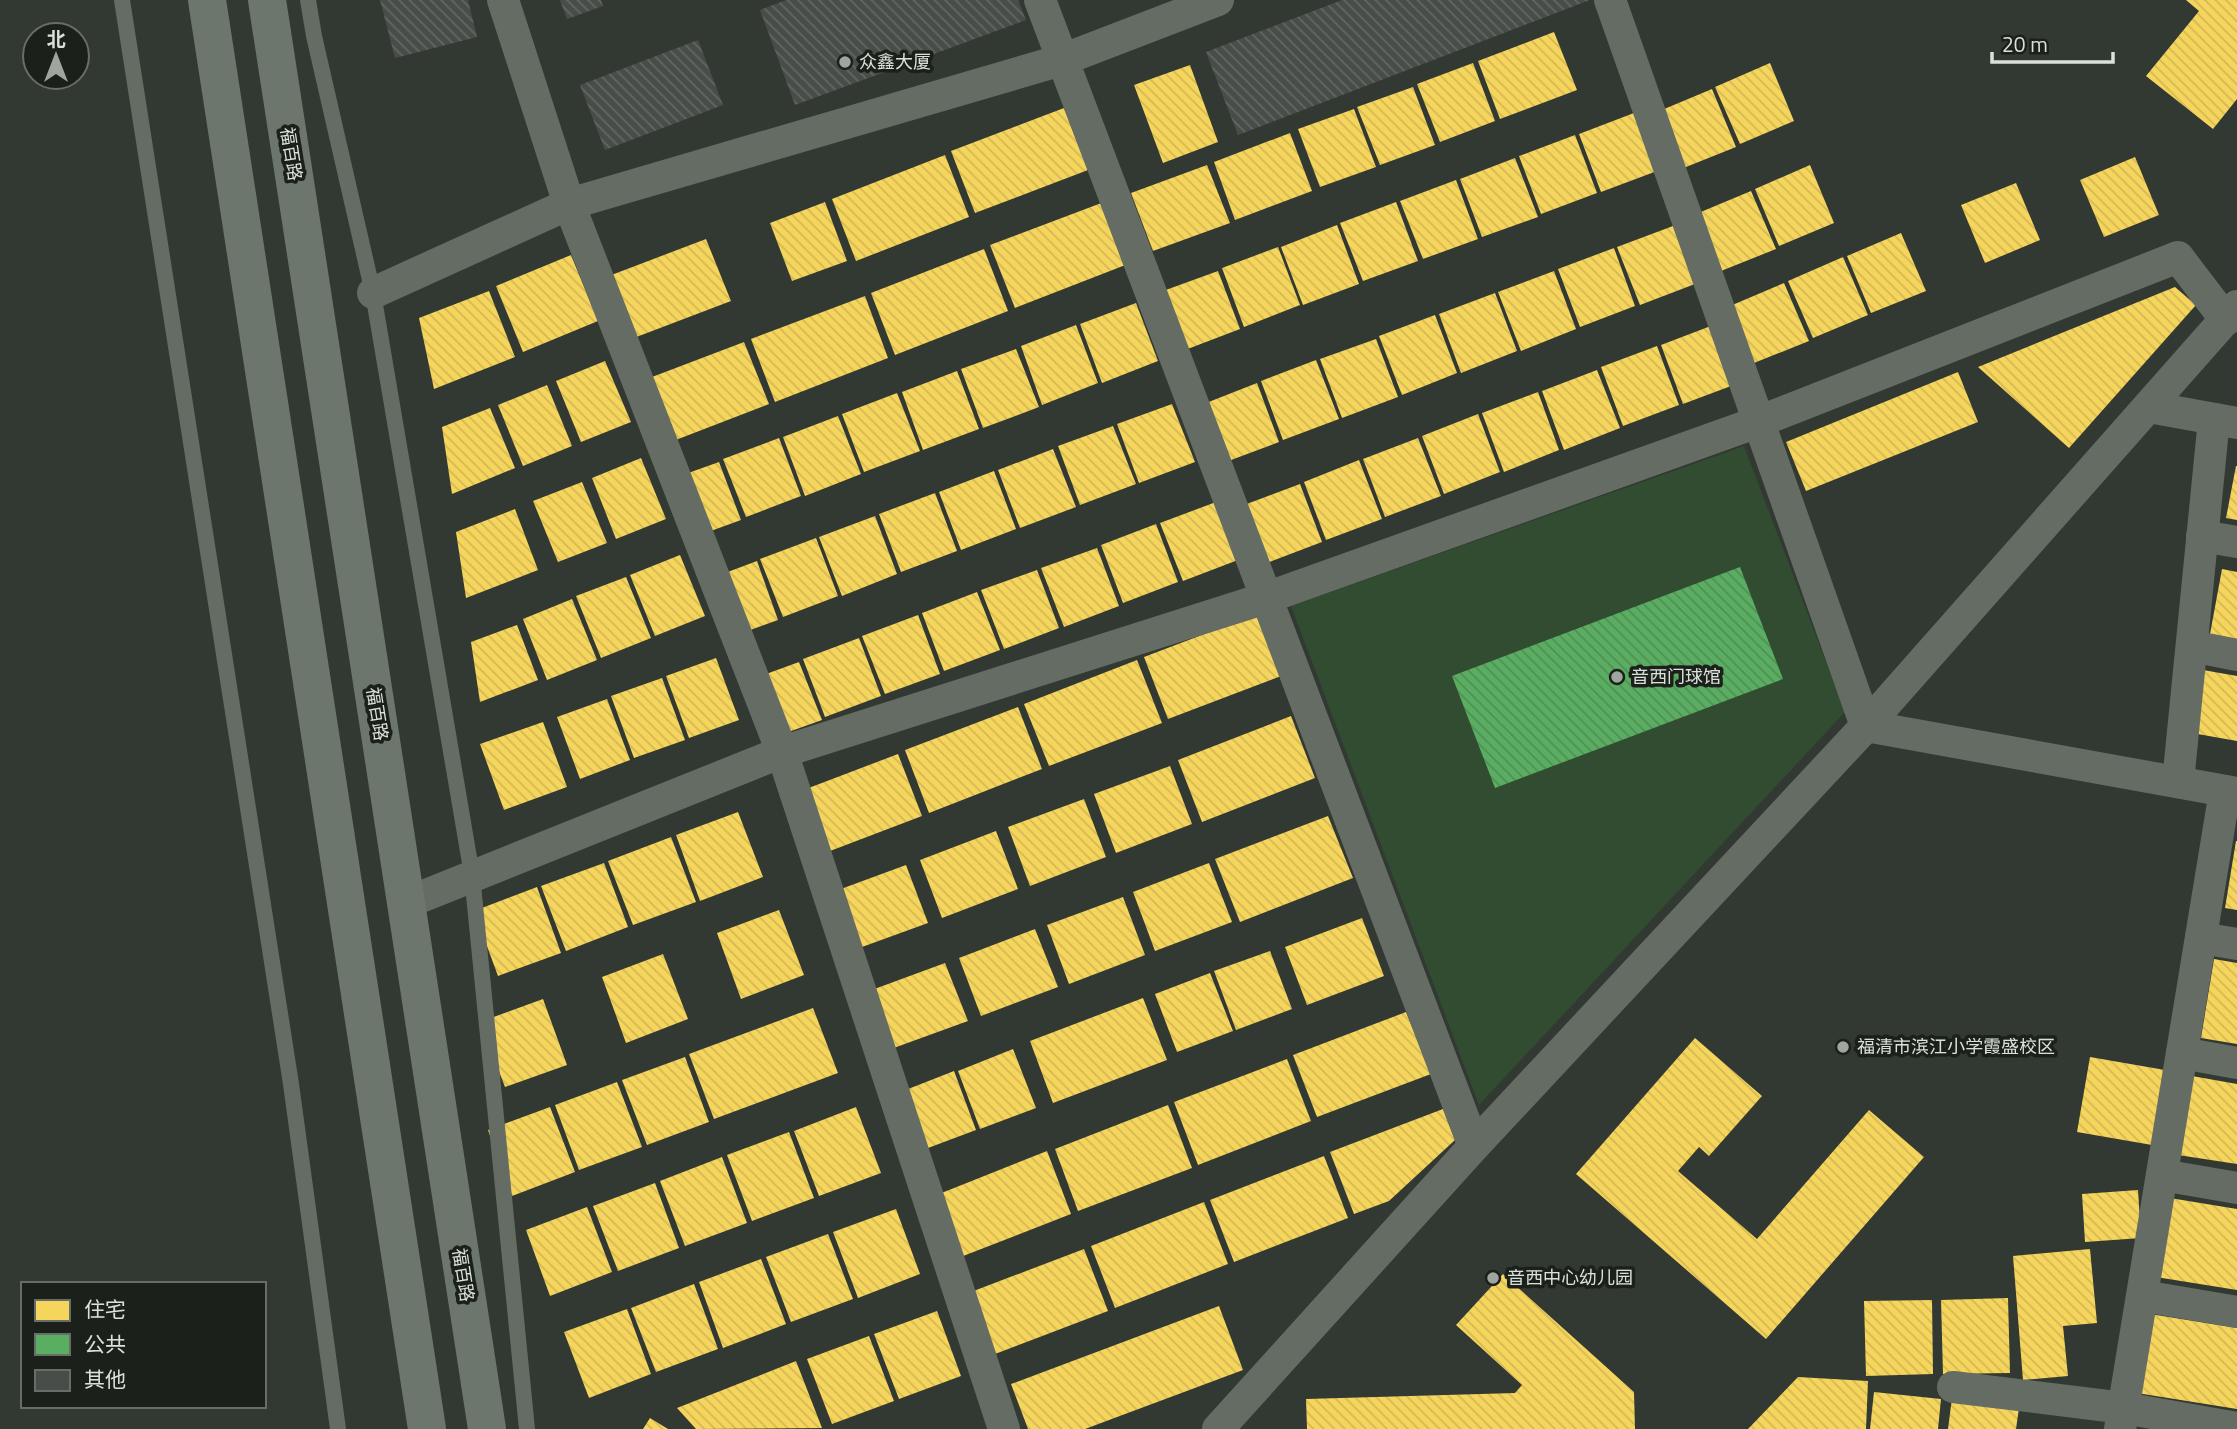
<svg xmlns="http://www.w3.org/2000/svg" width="2237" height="1429" viewBox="0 0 2237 1429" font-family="'Titillium Web','Noto Sans SC',sans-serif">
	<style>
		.pitch { fill: #314c31 }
		.homes { fill: url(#homes-back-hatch) }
		.public { fill: url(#public-back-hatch) }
		.building { fill: url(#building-back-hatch) }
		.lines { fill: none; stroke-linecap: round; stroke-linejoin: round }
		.service { stroke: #646c64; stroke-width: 16 }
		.minor { stroke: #646c64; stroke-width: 32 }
		.primary { stroke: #6c766c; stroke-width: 38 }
		.poi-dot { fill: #9fa59f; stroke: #1b201b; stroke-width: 2.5 }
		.labels { text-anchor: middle; stroke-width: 7; stroke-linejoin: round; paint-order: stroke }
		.poi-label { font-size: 18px; fill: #dae0da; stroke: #1b201b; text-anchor: start }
		.street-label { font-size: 18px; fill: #dae0da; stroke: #1b201b }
	</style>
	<defs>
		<pattern id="homes-back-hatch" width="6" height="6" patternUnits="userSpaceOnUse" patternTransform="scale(1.75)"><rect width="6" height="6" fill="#f6d55c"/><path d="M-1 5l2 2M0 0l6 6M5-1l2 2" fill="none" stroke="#d2b857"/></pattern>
		<pattern id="public-back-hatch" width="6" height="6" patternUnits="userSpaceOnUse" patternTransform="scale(1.75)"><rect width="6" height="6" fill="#5aae61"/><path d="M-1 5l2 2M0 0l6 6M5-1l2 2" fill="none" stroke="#528e57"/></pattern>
		<pattern id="building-back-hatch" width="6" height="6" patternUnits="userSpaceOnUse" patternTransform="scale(1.75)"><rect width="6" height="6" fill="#494d49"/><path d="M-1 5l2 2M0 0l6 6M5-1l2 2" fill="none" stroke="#636663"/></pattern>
	</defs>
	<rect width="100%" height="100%" fill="#323832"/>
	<polygon class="pitch" points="1744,446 1845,712 1479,1105 1291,606"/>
	<g class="homes">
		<polygon points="2186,0 2237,0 2237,99 2213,129 2146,76 2199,11"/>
		<polygon points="1554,32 1577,90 1500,119 1478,61"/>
		<polygon points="1473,63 1495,121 1440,142 1417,84"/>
		<polygon points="1770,63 1794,121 1740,144 1715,87"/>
		<polygon points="1190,65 1218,142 1163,163 1134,85"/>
		<polygon points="1413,87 1435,145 1380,165 1357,107"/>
		<polygon points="1712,89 1736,147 1681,169 1657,112"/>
		<polygon points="1064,108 1088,170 975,213 951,151"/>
		<polygon points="1354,109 1376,167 1320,187 1298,129"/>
		<polygon points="1634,113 1657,171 1601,192 1579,134"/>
		<polygon points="1290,133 1312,191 1235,220 1214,162"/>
		<polygon points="1575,135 1597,193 1541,214 1519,156"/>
		<polygon points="945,155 969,217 856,261 832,199"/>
		<polygon points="2135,157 2159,215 2104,237 2080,180"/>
		<polygon points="1515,158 1538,217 1482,237 1460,179"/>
		<polygon points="1207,165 1230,223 1153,251 1131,193"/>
		<polygon points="1810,165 1834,223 1779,246 1755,189"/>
		<polygon points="1456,180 1478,239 1423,259 1400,201"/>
		<polygon points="2016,183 2040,240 1985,263 1961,205"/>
		<polygon points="1751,191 1776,249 1721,271 1696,214"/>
		<polygon points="825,202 847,261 792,281 770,223"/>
		<polygon points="1104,202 1128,264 1015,308 990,245"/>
		<polygon points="1396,202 1418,261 1363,281 1340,223"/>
		<polygon points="1337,225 1359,284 1303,305 1281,247"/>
		<polygon points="1673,226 1695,284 1640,305 1617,247"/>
		<polygon points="1901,233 1926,291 1871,313 1847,256"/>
		<polygon points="706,239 731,301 618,344 593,282"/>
		<polygon points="1278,247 1300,305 1244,327 1222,268"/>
		<polygon points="1614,248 1635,306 1580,327 1558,269"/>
		<polygon points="984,249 1008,311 895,355 871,293"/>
		<polygon points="571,255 598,321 523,352 496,286"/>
		<polygon points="1843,257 1868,315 1813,338 1788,281"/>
		<polygon points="1218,271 1240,329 1185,350 1163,291"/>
		<polygon points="1554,271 1576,329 1521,351 1498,292"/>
		<polygon points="1784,283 1809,341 1754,363 1730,306"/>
		<polygon points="2175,287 2196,305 2069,448 1978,367"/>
		<polygon points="489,291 515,357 434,389 419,318"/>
		<polygon points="1495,293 1517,351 1461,373 1439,314"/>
		<polygon points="865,296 888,358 775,402 751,339"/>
		<polygon points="1136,303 1158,361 1102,383 1080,324"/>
		<polygon points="1435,315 1457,373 1402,395 1379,336"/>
		<polygon points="1716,324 1739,383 1683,404 1661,345"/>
		<polygon points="1076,325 1098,383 1042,405 1021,346"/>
		<polygon points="1376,339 1398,397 1342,418 1320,359"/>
		<polygon points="744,342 769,404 655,448 631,385"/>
		<polygon points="1657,346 1679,405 1623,426 1601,367"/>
		<polygon points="1016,349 1039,407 983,428 961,369"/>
		<polygon points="1316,360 1339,419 1283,440 1261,381"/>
		<polygon points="605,361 631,422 581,442 556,381"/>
		<polygon points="1597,370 1620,428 1564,450 1542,391"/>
		<polygon points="957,371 979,429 923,450 902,392"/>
		<polygon points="1958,372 1978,422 1806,491 1786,442"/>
		<polygon points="1257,383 1279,442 1223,463 1201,405"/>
		<polygon points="547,385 572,446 523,466 498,405"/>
		<polygon points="1538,392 1559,450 1504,472 1482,413"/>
		<polygon points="897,393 920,451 864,472 842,414"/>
		<polygon points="1172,404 1195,462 1139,483 1117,424"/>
		<polygon points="490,408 515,468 452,494 442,427"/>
		<polygon points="1478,414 1500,472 1444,494 1422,436"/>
		<polygon points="838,416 861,474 805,496 783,437"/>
		<polygon points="1113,426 1136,484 1080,505 1058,446"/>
		<polygon points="779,438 801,496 746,517 723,459"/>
		<polygon points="1418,438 1441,496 1385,517 1363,459"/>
		<polygon points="1053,449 1076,507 1020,528 998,470"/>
		<polygon points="641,458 666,519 616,539 592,478"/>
		<polygon points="1359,460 1382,519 1326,540 1304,482"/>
		<polygon points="719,462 741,520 686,540 663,482"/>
		<polygon points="2236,466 2237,466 2237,520 2226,518"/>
		<polygon points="994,471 1016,529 961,550 939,492"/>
		<polygon points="582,482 607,543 558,562 533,501"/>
		<polygon points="1300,484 1322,542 1267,563 1244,505"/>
		<polygon points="935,493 957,551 901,572 879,514"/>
		<polygon points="1216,502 1238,560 1183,581 1160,523"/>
		<polygon points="515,509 538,570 466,598 456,532"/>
		<polygon points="875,516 897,574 842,596 819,537"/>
		<polygon points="1156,524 1178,582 1123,603 1101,545"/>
		<polygon points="816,538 838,596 783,617 760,559"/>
		<polygon points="1097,548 1119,606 1064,627 1041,568"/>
		<polygon points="680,555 705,616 655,636 630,575"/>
		<polygon points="757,561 778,620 723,640 701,582"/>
		<polygon points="2222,569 2237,572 2237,639 2210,634"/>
		<polygon points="1037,570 1059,628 1004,649 981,590"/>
		<polygon points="626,577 651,638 601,658 576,596"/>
		<polygon points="977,592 1000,650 944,671 922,613"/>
		<polygon points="572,599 597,660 547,680 523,619"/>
		<polygon points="1257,614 1281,676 1168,719 1144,657"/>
		<polygon points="918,615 940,674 885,694 862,636"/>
		<polygon points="517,625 538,680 480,702 471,642"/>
		<polygon points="859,638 881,696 825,717 803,659"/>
		<polygon points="716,658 739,720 689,738 666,676"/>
		<polygon points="1137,660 1162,723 1049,766 1024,704"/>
		<polygon points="799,662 822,720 766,740 744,682"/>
		<polygon points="2203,670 2237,676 2237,741 2192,733"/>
		<polygon points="662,678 685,740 634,758 611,696"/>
		<polygon points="607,699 630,760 580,779 557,717"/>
		<polygon points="1018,707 1042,769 929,813 905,750"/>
		<polygon points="1291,716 1315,778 1202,822 1178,760"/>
		<polygon points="543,722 567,787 504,810 480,744"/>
		<polygon points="898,754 922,816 809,859 785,797"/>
		<polygon points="1170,766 1192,824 1116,853 1094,794"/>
		<polygon points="1084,799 1106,857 1030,886 1008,827"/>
		<polygon points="738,812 763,877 700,901 676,835"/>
		<polygon points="1328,816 1353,878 1240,922 1215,859"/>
		<polygon points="996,831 1018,889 942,918 920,860"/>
		<polygon points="671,837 696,902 633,925 608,861"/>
		<polygon points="2236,841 2237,841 2237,910 2225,908"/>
		<polygon points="604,863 628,927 566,951 541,886"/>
		<polygon points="1209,863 1232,922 1155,951 1133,892"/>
		<polygon points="906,865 928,923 851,951 830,893"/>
		<polygon points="537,887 561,953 498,976 474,911"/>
		<polygon points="1123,897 1145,955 1069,984 1047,925"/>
		<polygon points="779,910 804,975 741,999 717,933"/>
		<polygon points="1362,918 1384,976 1307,1005 1285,947"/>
		<polygon points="1035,929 1058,987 981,1016 959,958"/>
		<polygon points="1270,951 1292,1009 1236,1030 1214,971"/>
		<polygon points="663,954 688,1019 626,1043 602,977"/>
		<polygon points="2214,959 2237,963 2237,1044 2201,1038"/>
		<polygon points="945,963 968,1021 891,1049 869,991"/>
		<polygon points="1210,973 1233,1031 1177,1052 1155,994"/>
		<polygon points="1143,998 1167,1060 1053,1103 1030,1041"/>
		<polygon points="543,999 567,1065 505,1087 480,1022"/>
		<polygon points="813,1008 838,1073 714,1119 689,1054"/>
		<polygon points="1406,1012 1431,1074 1317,1117 1293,1055"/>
		<polygon points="1695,1038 1762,1096 1709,1156 1699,1147 1678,1171 1757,1239 1869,1110 1924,1157 1766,1339 1576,1174"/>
		<polygon points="1013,1049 1036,1108 980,1129 958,1071"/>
		<polygon points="685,1057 709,1122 647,1145 622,1080"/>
		<polygon points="2090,1057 2165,1070 2152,1145 2077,1132"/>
		<polygon points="1287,1059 1311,1121 1198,1165 1174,1102"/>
		<polygon points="954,1071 976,1130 920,1151 898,1093"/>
		<polygon points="2192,1076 2237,1084 2237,1164 2178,1155"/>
		<polygon points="617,1082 642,1147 579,1170 555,1105"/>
		<polygon points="1168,1105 1192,1168 1078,1211 1055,1149"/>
		<polygon points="550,1107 575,1172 512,1196 488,1130"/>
		<polygon points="856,1107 881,1173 819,1196 794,1131"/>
		<polygon points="1443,1109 1455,1140 1389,1201 1354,1214 1330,1152"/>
		<polygon points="789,1132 814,1198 752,1221 727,1155"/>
		<polygon points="1047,1151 1071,1214 958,1258 934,1196"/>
		<polygon points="1324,1156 1348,1218 1234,1262 1210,1200"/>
		<polygon points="722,1157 747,1223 685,1246 660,1181"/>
		<polygon points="655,1183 679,1248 618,1271 593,1206"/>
		<polygon points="2138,1190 2141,1238 2085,1242 2082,1194"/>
		<polygon points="2170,1198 2237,1209 2237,1290 2156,1277"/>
		<polygon points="1204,1202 1228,1264 1115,1308 1091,1246"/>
		<polygon points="587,1207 612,1272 550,1296 526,1230"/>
		<polygon points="896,1209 920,1274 858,1298 833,1232"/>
		<polygon points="828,1234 853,1299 791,1322 766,1257"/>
		<polygon points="1084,1249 1108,1311 995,1354 971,1292"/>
		<polygon points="2090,1249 2097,1323 2063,1326 2068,1376 2023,1380 2013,1256"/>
		<polygon points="761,1259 786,1324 723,1348 699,1282"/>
		<polygon points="1503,1274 1634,1392 1635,1429 1307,1429 1306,1399 1515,1393 1522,1385 1456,1325"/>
		<polygon points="694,1284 718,1349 656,1372 631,1308"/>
		<polygon points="2008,1298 2010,1373 1943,1374 1941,1300"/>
		<polygon points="1932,1300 1933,1374 1866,1376 1864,1301"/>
		<polygon points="1219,1306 1243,1370 1085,1429 1028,1429 1011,1384"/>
		<polygon points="627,1309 651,1374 589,1398 564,1332"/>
		<polygon points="937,1311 961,1376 899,1399 874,1334"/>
		<polygon points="2150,1314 2237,1328 2237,1409 2137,1393"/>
		<polygon points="869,1336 894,1401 832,1424 807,1359"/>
		<polygon points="796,1361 822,1428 696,1429 677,1408"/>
		<polygon points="1798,1377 1868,1381 1866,1429 1748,1429"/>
		<polygon points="1874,1392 1941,1399 1938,1429 1870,1429"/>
		<polygon points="1952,1398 2019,1408 2016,1429 1948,1429"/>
		<polygon points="650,1418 668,1429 643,1429"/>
	</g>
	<polygon class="public" points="1740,567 1783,679 1495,788 1452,676"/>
	<g class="building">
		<polygon points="380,0 468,0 477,37 395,58"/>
		<polygon points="560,0 601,0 603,6 567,19"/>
		<polygon points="786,0 1018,0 1026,20 795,105 760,10"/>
		<polygon points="1342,0 1590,0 1238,135 1206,52"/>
		<polygon points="698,40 723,105 605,150 580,85"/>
	</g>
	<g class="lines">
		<g class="service">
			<polyline points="122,0 291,1084 338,1429"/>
			<polyline points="308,0 314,36 373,293 472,875 527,1429"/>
		</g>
		<g class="minor">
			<polyline points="503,0 569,204 782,752 1004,1429"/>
			<polyline points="1040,0 1474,1146"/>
			<polyline points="1610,0 1866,726 2237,793"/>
			<polyline points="373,293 569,204 1062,60 1218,0"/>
			<polyline points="2149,407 2237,423"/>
			<polyline points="2202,536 2237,542"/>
			<polyline points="2192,646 2237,655"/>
			<polyline points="2178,782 2214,419"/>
			<polyline points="406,903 782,752 1266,598 1758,422 2178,257 2226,320"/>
			<polyline points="2201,938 2237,944"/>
			<polyline points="2182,1053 2237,1063"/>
			<polyline points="2162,1175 2237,1188"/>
			<polyline points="2143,1296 2237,1312"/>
			<polyline points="1953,1387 2124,1408 2237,1428"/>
			<polyline points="1218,1429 1474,1146 1866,726 2237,306"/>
			<polyline points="2120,1429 2225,791"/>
		</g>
		<g class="primary">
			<polyline points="207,0 427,1429"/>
			<polyline points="267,0 487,1429"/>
		</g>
	</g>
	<g class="poi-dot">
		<circle cx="845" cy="62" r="7"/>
		<circle cx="1617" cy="677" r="7"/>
		<circle cx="1843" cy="1047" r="7"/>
		<circle cx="1493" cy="1278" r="7"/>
	</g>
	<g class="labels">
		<g class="poi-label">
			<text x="859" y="68">众鑫大厦</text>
			<text x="1631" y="683">音西门球馆</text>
			<text x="1857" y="1053">福清市滨江小学霞盛校区</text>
			<text x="1507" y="1284">音西中心幼儿园</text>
		</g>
		<g class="street-label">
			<text transform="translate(291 154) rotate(81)" y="6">福百路</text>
			<text transform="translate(377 714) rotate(81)" y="6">福百路</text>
			<text transform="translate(463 1275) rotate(81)" y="6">福百路</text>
		</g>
	</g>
	<rect x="21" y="1282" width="245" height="126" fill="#1b201b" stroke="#676d67" stroke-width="2"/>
	<rect x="35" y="1300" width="35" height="21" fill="#f6d55c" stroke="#676d67" stroke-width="2"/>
	<text x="84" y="1317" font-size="21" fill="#dae0da">住宅</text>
	<rect x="35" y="1334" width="35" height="21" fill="#5aae61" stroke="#676d67" stroke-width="2"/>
	<text x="84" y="1352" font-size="21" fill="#dae0da">公共</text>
	<rect x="35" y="1370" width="35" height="21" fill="#494d49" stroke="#676d67" stroke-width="2"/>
	<text x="84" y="1387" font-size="21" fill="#dae0da">其他</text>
	<g transform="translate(56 56)"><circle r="33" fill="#1b201b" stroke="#676d67" stroke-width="2"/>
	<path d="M0-5L12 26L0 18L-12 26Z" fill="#9fa59f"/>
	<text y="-10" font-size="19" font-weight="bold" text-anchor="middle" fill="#dae0da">北</text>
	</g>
	<path d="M1992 52v10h121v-10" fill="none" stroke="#dae0da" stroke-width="3.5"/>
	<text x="2002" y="52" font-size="21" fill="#dae0da" stroke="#1b201b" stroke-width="5" paint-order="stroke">20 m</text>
</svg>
